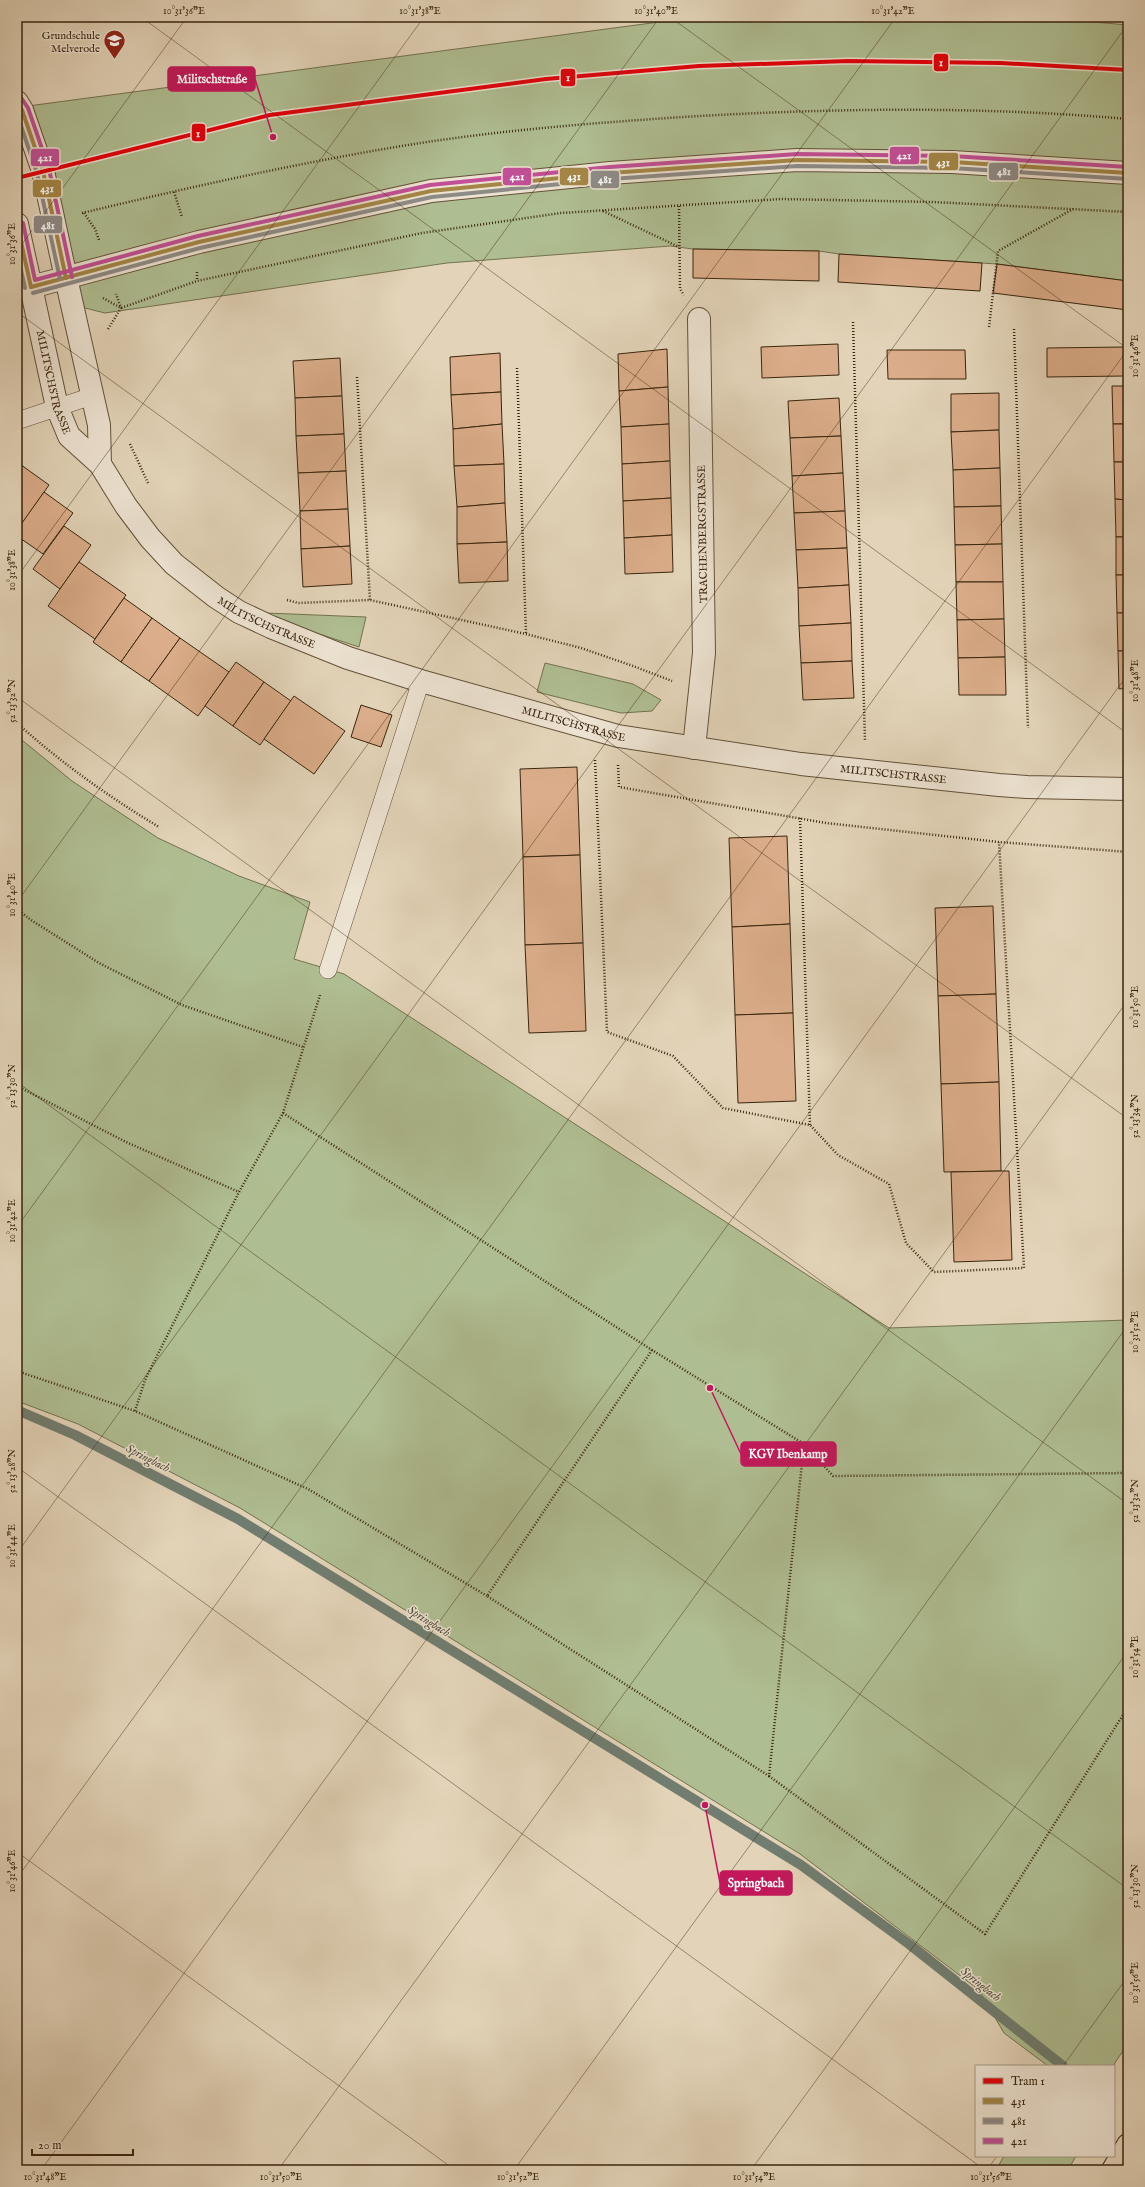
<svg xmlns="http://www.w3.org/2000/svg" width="1145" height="2187" viewBox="0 0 1145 2187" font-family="'IM FELL English',serif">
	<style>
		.green { fill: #afbe92; stroke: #747250 }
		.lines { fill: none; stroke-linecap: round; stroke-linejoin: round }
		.stream { stroke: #707d70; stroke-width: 10 }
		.building { fill: #dbad8a; stroke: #39250e }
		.service-casing { stroke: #645139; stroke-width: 18 }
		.minor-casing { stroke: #645139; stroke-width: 24 }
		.tertiary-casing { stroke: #645139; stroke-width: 24 }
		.motorway-casing { stroke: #39250e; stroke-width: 24 }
		.path { stroke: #39250e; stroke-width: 2.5; stroke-dasharray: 1 2; stroke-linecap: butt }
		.service { stroke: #ede3d2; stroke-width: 17 }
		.minor { stroke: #ede3d2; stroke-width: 22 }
		.tertiary { stroke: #ede3d2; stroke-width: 22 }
		.motorway { stroke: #e3d4b9; stroke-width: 22 }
		.bus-1-casing { stroke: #ede3d2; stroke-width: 7 }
		.bus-2-casing { stroke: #ede3d2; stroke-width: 7 }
		.bus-3-casing { stroke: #ede3d2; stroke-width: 7 }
		.bus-1 { stroke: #a48646; stroke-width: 4 }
		.bus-2 { stroke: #8e8b87; stroke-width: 4 }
		.bus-3 { stroke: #c24f97; stroke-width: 4 }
		.tram-1-casing { stroke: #ede3d2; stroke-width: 7 }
		.tram-1 { stroke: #e3000b; stroke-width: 4 }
		.ticks { fill: none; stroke: #39250e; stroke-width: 1; stroke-opacity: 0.45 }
		.labels { text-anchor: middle; stroke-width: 3; stroke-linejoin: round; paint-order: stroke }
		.poi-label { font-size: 11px; fill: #39250e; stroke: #ede3d2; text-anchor: end }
		.street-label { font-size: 11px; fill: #39250e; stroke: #ede3d2 }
		.water-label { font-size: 12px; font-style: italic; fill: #504a37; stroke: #ede3d2 }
		.leader { fill: none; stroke: #c2185b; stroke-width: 1.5 }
		.callout-dot { fill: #c2185b; stroke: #ede3d2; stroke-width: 1.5 }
		.callout { fill: #c2185b; stroke: #c2185b; stroke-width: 1.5 }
		.callout-label { font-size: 12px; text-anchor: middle; font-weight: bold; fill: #fff }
		.line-badge { stroke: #ede3d2; stroke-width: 1.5 }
		.badge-label { font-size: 11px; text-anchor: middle; font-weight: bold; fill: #fff }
		.neatline { fill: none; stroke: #39250e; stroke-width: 1.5 }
		.ticks-label { font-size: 10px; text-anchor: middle; fill: #39250e }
	</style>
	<rect width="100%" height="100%" fill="#e3d4b9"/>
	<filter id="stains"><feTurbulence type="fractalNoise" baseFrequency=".005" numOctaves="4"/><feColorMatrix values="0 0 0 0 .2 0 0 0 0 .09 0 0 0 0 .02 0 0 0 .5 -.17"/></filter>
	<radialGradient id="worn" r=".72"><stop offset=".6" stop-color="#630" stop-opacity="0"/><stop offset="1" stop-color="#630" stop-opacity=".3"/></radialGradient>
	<g class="green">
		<polygon points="885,17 1034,17 1128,25 1128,281 997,264 839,254 819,251 693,249 670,246 447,263 105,313 77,306 28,106 659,22"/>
		<polygon points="266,613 366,617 359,647 307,630"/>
		<polygon points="545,663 633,684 661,700 652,711 621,713 537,692"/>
		<polygon points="17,736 72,781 158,838 239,876 310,902 294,959 344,974 889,1328 1128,1320 1128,2043 1113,2066 1048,2066 1004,2033 979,1990 800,1854 240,1508 78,1424 17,1401"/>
		<polygon points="1004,2156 1076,2156 1068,2170 996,2170"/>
	</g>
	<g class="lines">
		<polyline class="stream" points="17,1410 75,1435 238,1519 801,1865 909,1944 1063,2066"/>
	</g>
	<g class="building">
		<polygon points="693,249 819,251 819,281 693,278"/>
		<polygon points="839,254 982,263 980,291 838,282"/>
		<polygon points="997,264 1128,281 1128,310 993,293"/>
		<polygon points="838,344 839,375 762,378 761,347"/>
		<polygon points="1125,347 1125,376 1047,377 1047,348"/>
		<polygon points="667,349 668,387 619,391 618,354"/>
		<polygon points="887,350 965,350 966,379 888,379"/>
		<polygon points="500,353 501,392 451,395 450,357"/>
		<polygon points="340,358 342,396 295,398 293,361"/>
		<polygon points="1112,386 1128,386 1128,424 1113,424"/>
		<polygon points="668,387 669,424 621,427 619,391"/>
		<polygon points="501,392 502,424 453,429 451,395"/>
		<polygon points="999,393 999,430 951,432 951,394"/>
		<polygon points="342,396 344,434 296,436 295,398"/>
		<polygon points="839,398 841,436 790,438 788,401"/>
		<polygon points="502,424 504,464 454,466 453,429"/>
		<polygon points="669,424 670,461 622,464 621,427"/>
		<polygon points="1113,424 1128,424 1128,462 1114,462"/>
		<polygon points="999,430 1000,468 953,470 951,432"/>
		<polygon points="344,434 346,471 298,473 296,436"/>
		<polygon points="841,436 843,473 792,476 790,438"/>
		<polygon points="670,461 671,498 623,501 622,464"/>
		<polygon points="17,462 49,485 19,528 17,526"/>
		<polygon points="1114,462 1128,462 1128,500 1115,499"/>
		<polygon points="504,464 505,503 457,507 454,466"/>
		<polygon points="1000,468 1001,506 954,507 953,470"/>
		<polygon points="346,471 348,509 300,511 298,473"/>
		<polygon points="843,473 845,511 794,513 792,476"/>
		<polygon points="44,492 73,513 43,554 17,536 17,530"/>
		<polygon points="671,498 672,535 624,538 623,501"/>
		<polygon points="1115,499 1128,500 1128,537 1116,537"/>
		<polygon points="505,503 507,542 457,544 457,507"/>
		<polygon points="1001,506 1002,544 955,545 954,507"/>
		<polygon points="348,509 350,546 301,549 300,511"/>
		<polygon points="845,511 847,548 796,550 794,513"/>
		<polygon points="64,526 91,545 60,589 33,569"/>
		<polygon points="672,535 673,572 625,574 624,538"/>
		<rect x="1116" y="537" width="12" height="38"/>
		<polygon points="507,542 508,581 459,583 457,544"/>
		<polygon points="1002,544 1003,582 956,582 955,545"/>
		<polygon points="350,546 352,584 303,587 301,549"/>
		<polygon points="847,548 849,585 798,588 796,550"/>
		<polygon points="79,562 126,595 95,639 48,606"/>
		<polygon points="1116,575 1128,575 1128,613 1117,613"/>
		<polygon points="956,582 1003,582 1004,619 957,620"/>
		<polygon points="849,585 851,623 799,626 798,588"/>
		<polygon points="124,598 152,618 121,662 93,642"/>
		<polygon points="1117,613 1128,613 1128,651 1118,651"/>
		<polygon points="152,618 180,638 149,681 121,662"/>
		<polygon points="1004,619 1005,657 958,658 957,620"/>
		<polygon points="851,623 852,661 801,663 799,626"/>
		<polygon points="180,638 229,672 198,716 149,681"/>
		<polygon points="1118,651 1128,651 1128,688 1119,689"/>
		<polygon points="1005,657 1006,695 959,695 958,658"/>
		<polygon points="852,661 854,698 803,700 801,663"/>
		<polygon points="236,662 264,682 233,726 205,706"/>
		<polygon points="264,682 291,701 260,745 233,726"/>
		<polygon points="294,696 345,731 314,774 264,739"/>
		<polygon points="361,705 392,715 381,747 351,737"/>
		<polygon points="577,767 580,855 523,857 520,769"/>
		<polygon points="787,836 790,924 732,927 729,838"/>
		<polygon points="580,855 583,943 525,945 523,857"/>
		<polygon points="993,906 996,994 938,996 935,908"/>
		<polygon points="790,924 793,1013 735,1015 732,927"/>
		<polygon points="583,943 586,1031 529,1033 525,945"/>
		<polygon points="996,994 999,1082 941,1084 938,996"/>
		<polygon points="793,1013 796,1101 738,1103 735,1015"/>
		<polygon points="999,1082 1001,1171 944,1172 941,1084"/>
		<polygon points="1001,1171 1009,1171 1012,1260 954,1262 951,1172"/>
	</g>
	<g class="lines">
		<defs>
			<g id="service">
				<polyline points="17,421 92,396"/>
				<polyline points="328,970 421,681"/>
			</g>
			<g id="minor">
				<polyline points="66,278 99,425 100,464"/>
				<path id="s1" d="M31,287L57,407L69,436L100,464L126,506L150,538L174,564L216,597L239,612L271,627L348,658L421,681L618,736L801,764L999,785L1027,787L1128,789"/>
				<polyline points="694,748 704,653 699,319"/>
			</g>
			<g id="tertiary">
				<polyline points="17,102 22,110 43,171 66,278"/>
				<polyline points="17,224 31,287 199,242 431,191 610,173 797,160 952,162 1128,173"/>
			</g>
			<polyline id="motorway" points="1113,2170 1128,2145"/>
		</defs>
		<use href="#service" class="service-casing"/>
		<use href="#minor" class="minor-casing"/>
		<use href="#tertiary" class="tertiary-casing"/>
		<use href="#motorway" class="motorway-casing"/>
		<g class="path">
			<polyline points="174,192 182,217"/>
			<polyline points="679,206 680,289 684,295"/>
			<polyline points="603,211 679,247"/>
			<path d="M82,213C191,187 302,162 414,144C503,130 593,123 683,117C831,108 980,106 1128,119"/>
			<polyline points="84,213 95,229 99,240"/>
			<polyline points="197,272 197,281"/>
			<polyline points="103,298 121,308 197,281 422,233 561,213 781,199 933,202 1128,212"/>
			<polyline points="853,322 865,741"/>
			<polyline points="989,327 998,251 1073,209"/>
			<polyline points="108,329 121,308 116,294"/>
			<polyline points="1014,329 1028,728"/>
			<polyline points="517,368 526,634"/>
			<polyline points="357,377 370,600"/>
			<polyline points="130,444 148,483"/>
			<polyline points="287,600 298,603 370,600 526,634 581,648 633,666 672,681"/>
			<path d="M17,723C60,762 109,797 159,827"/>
			<polyline points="595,760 607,1032 673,1056 723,1108 810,1125 838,1155 889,1184 906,1243 934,1272 1024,1268 999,842"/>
			<polyline points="618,765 619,787 826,823 999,842 1128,852"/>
			<polyline points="800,818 810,1125"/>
			<polyline points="17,909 31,920 99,963 182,1005 303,1047"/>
			<polyline points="17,1086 126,1142 239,1192"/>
			<polyline points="283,1113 652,1350 804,1444 833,1476 1128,1473"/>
			<polyline points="652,1350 487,1596 769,1776 804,1444"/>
			<polyline points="17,1371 135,1411 308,1489 487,1596"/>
			<polyline points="135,1411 145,1380 239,1192 283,1113 320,995"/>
			<polyline points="769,1776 985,1934 1128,1707"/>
		</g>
		<use href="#service" class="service"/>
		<use href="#minor" class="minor"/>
		<use href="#tertiary" class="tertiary"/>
		<use href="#motorway" class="motorway"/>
		<defs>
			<g id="bus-1">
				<polyline points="17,102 22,110 43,171 66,278"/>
				<polyline points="17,224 31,287"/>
				<polyline points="31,287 199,242 431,191 610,173 797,160 952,162 1128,173"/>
			</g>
			<g id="bus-2">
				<polyline points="17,114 37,173 60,279"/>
				<polyline points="17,252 25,288"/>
				<polyline points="33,293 200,248 432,197 611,179 797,166 952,168 1128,179"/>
			</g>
			<g id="bus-3">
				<polyline points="22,99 28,108 49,169 72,277"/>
				<polyline points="23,223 35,280 198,236 430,185 610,167 797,154 952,156 1128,167"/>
			</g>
		</defs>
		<use href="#bus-1" class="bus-1-casing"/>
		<use href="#bus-2" class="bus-2-casing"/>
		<use href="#bus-3" class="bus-3-casing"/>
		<use href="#bus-1" class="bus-1"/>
		<use href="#bus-2" class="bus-2"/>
		<use href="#bus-3" class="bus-3"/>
		<defs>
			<polyline id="tram-1" points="17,178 270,115 546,79 699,66 848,61 1001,63 1128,70"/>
		</defs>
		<use href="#tram-1" class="tram-1-casing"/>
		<use href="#tram-1" class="tram-1"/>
	</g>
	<path class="ticks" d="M141,17L1128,734M670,17L1128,349M17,251L187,17M17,312L1128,1119M17,577L424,17M17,697L1128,1504M17,902L660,17M17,1082L1128,1889M17,1227L896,17M17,1467L985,2170M17,1553L1128,24M17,1852L455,2170M17,1878L1128,349M1063,2066L1128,1976M41,2170L1128,674M278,2170L1128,1000M514,2170L1128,1325M751,2170L1128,1651M987,2170L997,2156"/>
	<defs>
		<symbol id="school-pin" viewBox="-11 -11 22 30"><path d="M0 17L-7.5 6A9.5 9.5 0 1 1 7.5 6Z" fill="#8f2418" stroke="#ede3d2"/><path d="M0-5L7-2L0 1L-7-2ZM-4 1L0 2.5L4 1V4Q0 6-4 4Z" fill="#fff"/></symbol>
	</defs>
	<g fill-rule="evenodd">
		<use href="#school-pin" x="102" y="28" width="25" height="34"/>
	</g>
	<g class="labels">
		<g class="poi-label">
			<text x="100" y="39">Grundschule<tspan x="100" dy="13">Melverode</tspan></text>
		</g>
		<g class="street-label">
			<text dy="4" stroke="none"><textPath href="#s1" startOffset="98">MILITSCHSTRASSE</textPath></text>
			<text transform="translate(702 534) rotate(-91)" y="4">TRACHENBERGSTRASSE</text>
			<text dy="4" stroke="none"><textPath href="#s1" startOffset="431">MILITSCHSTRASSE</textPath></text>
			<text dy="4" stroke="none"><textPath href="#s1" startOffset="755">MILITSCHSTRASSE</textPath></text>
			<text dy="4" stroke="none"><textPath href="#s1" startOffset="1079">MILITSCHSTRASSE</textPath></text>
		</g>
		<g class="water-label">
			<text transform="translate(148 1458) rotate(27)" y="4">Springbach</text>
			<text transform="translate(429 1621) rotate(32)" y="4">Springbach</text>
			<text transform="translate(981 1984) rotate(39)" y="4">Springbach</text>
		</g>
	</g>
	<path class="leader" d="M273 137L255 79M710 1388L741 1454M705 1805L720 1883"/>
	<g class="callout-dot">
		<circle cx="273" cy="137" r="4"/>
		<circle cx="710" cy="1388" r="4"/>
		<circle cx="705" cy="1805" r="4"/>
	</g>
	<g class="callout">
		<rect x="168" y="67" width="87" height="24" rx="4"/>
		<rect x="741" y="1442" width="95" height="24" rx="4"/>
		<rect x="720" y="1871" width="72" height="24" rx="4"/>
	</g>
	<g class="callout-label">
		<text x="212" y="83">Militschstraße</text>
		<text x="788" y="1458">KGV Ibenkamp</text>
		<text x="756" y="1887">Springbach</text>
	</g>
	<g class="line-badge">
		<rect x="933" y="53" width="16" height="19" rx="4" fill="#e3000b"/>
		<rect x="560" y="68" width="16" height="19" rx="4" fill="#e3000b"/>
		<rect x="191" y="123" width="15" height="19" rx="4" fill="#e3000b"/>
		<rect x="889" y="146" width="31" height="19" rx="4" fill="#c24f97"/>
		<rect x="30" y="148" width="30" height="19" rx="4" fill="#c24f97"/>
		<rect x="928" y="152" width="31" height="19" rx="4" fill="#a48646"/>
		<rect x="988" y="162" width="31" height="19" rx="4" fill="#8e8b87"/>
		<rect x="502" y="167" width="30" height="19" rx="4" fill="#c24f97"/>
		<rect x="559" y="167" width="30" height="19" rx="4" fill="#a48646"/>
		<rect x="590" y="170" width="30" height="19" rx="4" fill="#8e8b87"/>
		<rect x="32" y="179" width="30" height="19" rx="4" fill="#a48646"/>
		<rect x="33" y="215" width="30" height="19" rx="4" fill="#8e8b87"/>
	</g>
	<g class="badge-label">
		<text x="941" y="66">1</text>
		<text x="568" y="81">1</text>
		<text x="198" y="137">1</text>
		<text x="904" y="159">421</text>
		<text x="45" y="161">421</text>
		<text x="943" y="166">431</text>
		<text x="1004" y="175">481</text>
		<text x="517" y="180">421</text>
		<text x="574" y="180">431</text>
		<text x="605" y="183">481</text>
		<text x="47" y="192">431</text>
		<text x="48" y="229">481</text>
	</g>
	<rect width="1145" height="2187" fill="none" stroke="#e3d4b9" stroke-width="44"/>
	<rect x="975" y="2065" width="140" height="92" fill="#ede3d2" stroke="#a59784"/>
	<rect x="983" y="2078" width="20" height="6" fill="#e3000b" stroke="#a59784"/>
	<text x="1011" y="2085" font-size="12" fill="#39250e">Tram 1</text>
	<rect x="983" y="2098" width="20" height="6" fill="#a48646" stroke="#a59784"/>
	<text x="1011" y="2105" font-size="12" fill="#39250e">431</text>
	<rect x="983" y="2118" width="20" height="6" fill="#8e8b87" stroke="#a59784"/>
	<text x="1011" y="2125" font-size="12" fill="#39250e">481</text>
	<rect x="983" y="2138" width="20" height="6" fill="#c24f97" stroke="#a59784"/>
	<text x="1011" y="2145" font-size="12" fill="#39250e">421</text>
	<path d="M32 2149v6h101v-6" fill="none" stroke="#39250e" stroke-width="2"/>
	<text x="38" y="2149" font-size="12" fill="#39250e" stroke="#ede3d2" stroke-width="3" paint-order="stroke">20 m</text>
	<rect x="22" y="22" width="1101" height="2143" class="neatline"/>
	<g class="ticks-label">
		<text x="184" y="14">10°31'36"E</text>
		<text x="420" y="14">10°31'38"E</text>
		<text x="656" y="14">10°31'40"E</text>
		<text x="893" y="14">10°31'42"E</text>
		<text transform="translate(11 244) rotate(-90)" y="4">10°31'36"E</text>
		<text transform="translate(1134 356) rotate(-90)" y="4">10°31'46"E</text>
		<text transform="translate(11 570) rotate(-90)" y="4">10°31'38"E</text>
		<text transform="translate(1134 681) rotate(-90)" y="4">10°31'48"E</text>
		<text transform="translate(11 701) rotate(-90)" y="4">52°13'32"N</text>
		<text transform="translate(11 895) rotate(-90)" y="4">10°31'40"E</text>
		<text transform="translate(1134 1007) rotate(-90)" y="4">10°31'50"E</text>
		<text transform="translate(11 1086) rotate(-90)" y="4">52°13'30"N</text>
		<text transform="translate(1134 1116) rotate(-90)" y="4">52°13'34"N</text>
		<text transform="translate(11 1221) rotate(-90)" y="4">10°31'42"E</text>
		<text transform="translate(1134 1332) rotate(-90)" y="4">10°31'52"E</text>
		<text transform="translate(11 1471) rotate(-90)" y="4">52°13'28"N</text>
		<text transform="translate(1134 1501) rotate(-90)" y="4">52°13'32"N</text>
		<text transform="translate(11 1546) rotate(-90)" y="4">10°31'44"E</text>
		<text transform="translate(1134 1657) rotate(-90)" y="4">10°31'54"E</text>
		<text transform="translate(11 1871) rotate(-90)" y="4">10°31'46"E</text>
		<text transform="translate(1134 1886) rotate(-90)" y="4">52°13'30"N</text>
		<text transform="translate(1134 1983) rotate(-90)" y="4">10°31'56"E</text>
		<text x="45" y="2180">10°31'48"E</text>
		<text x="281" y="2180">10°31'50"E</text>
		<text x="518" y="2180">10°31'52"E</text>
		<text x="754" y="2180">10°31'54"E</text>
		<text x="991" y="2180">10°31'56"E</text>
	</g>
	<rect width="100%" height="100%" filter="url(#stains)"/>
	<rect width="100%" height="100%" fill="url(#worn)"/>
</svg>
